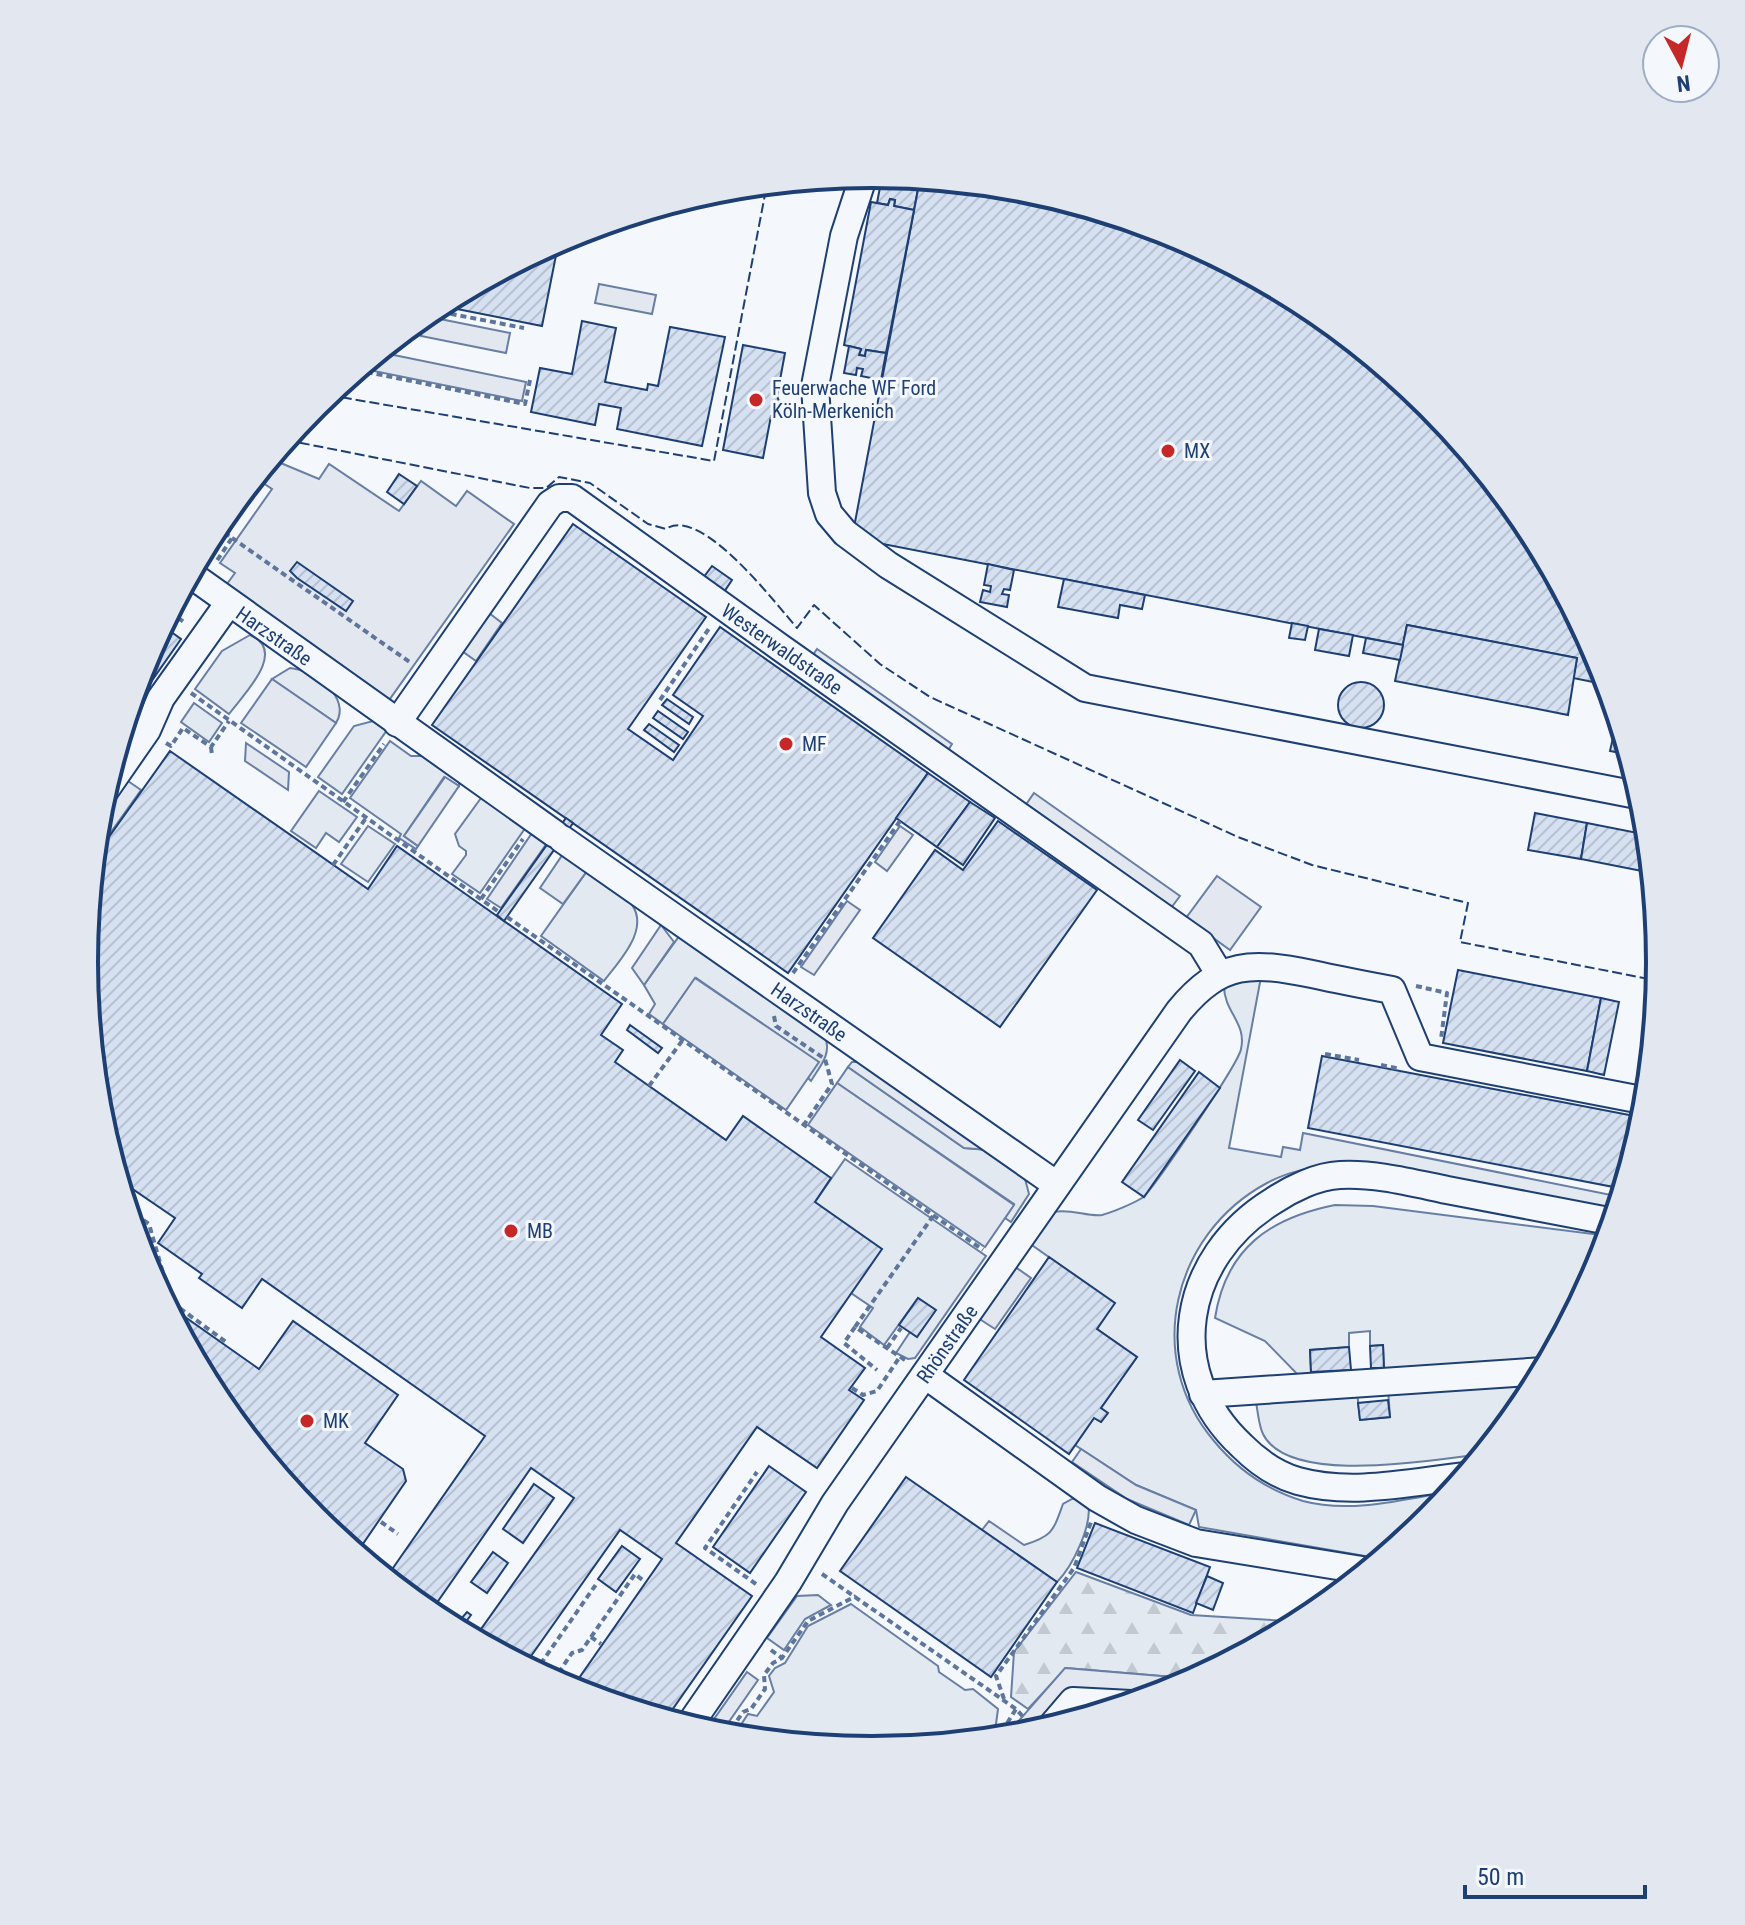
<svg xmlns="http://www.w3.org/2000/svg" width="1745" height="1925" viewBox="0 0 1745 1925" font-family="'Roboto Condensed',sans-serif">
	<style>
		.green { fill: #e3e9f0; stroke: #687fa3; stroke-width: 2 }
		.forest { fill: url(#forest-firs); stroke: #687fa3; stroke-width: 2 }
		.parking { fill: #e3e8f0; stroke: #687fa3; stroke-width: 2 }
		.building { fill: url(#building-hatch); stroke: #1d3f73; stroke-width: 2 }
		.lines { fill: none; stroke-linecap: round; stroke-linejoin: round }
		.minor-casing { stroke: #1d3f73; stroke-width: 30 }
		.path { stroke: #5e769c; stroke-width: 4; stroke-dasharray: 6 4; stroke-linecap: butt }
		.minor { stroke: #f4f7fb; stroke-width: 26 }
		.fence { stroke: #1d3f73; stroke-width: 2; stroke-dasharray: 10 4; stroke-linecap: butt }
		.poi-dot { fill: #c62828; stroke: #f4f7fb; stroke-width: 3 }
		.labels { text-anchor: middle; stroke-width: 6; stroke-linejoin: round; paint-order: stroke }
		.poi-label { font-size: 20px; fill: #1d3f73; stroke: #f4f7fb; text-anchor: start }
		.street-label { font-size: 20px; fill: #1d3f73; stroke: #f4f7fb }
		.rim { fill: none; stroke: #1d3f73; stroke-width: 4 }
	</style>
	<defs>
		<pattern id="forest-firs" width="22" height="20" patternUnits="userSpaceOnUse" patternTransform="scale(2)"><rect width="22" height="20" fill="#e3e9f0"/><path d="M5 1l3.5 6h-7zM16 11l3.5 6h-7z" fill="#c2c9d1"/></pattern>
		<pattern id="building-hatch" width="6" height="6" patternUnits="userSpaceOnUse" patternTransform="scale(2)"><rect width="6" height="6" fill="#d5e0f0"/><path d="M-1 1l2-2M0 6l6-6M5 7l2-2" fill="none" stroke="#b6c1d1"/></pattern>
	</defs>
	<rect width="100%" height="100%" fill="#f4f7fb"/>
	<g class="green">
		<path d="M250,635C288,651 244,694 229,714L195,689L222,651Z"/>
		<path d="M290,668C313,670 352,697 336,723L272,679Z"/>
		<polygon points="194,703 222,723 209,742 181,722"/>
		<polygon points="373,721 387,730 342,794 318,777 354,726"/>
		<polygon points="390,741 411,756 423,756 459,780 459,786 444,777 404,836 418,846 416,849 399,838 401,834 350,798"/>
		<polygon points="319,791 357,817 339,842 326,833 316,848 291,831"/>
		<polygon points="481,798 526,827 480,893 452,874 466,855 466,851 459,846 455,834"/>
		<polygon points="368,826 395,844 368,882 341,864"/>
		<path d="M587,871C600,880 618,889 629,901C653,927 619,961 604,981L541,936Z"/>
		<path d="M680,935L825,1037C832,1054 820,1066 811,1081L808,1078L818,1062L696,978L663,1024L649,1014L655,1004L644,985Z"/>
		<path d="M1261,977L1229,1148L1281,1157L1283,1147L1300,1150L1303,1133L1621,1197L1616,1214L1337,1164C1313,1167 1289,1171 1267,1183C1172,1234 1143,1358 1214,1441C1237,1469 1267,1490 1303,1501C1351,1514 1406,1499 1453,1491L1430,1520L1382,1559L1199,1527L1196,1510L1136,1485L1075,1445L1094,1418L1101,1422L1107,1414L1101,1408L1137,1357L1097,1329L1114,1303L1029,1243L1053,1212C1071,1208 1087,1217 1102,1215C1113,1212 1132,1204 1142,1198C1152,1191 1239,1063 1241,1049C1247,1023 1224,1012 1224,986Z"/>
		<polygon points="848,1067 964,1148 989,1150 1024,1175 1029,1194 1011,1222 1005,1218 1014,1204 837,1083"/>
		<polygon points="845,1159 986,1256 915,1358 908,1359 896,1353 910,1332 917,1337 935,1310 918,1298 884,1345 860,1327 873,1308 851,1293 815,1202"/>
		<path d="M1335,1205L1373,1206L1609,1236L1601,1265L1549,1362L1390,1373L1384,1368L1383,1345L1370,1346V1331L1349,1333V1347L1310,1350L1311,1372L1302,1379L1265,1341L1215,1318C1226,1248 1270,1218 1335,1205Z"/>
		<path d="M1540,1378L1528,1401L1484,1454C1437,1459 1289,1487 1263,1434C1258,1424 1258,1409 1255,1398L1357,1391L1360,1420L1390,1417L1388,1389Z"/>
		<path d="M1072,1499H1082L1088,1503C1093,1525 1072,1567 1057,1582L982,1530L989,1521L1024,1545C1053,1536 1053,1531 1063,1504Z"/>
		<polygon points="818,1595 831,1605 805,1619 784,1650 767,1638 797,1596"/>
		<polygon points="851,1604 938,1666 939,1672 965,1690 973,1689 998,1709 994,1739 872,1751 733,1737 748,1714 757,1716 774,1692 769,1676 775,1668 785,1663 808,1626"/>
	</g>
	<polygon class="forest" points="1076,1572 1191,1615 1303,1622 1197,1679 1066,1668 1028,1709 1011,1697 1014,1652"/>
	<g class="parking">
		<polygon points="599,284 656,295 652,314 595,303"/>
		<polygon points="425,316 510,333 506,353 421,336"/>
		<polygon points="379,352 526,382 522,401 359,368"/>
		<polygon points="271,459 319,479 329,464 399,511 421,481 456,506 467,491 514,524 387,703 224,588 235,573 220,563 272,489 257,479 223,528 217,524"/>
		<polygon points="489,613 502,623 476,661 462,651"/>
		<polygon points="817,649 952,744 947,752 811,658"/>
		<polygon points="272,679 336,723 306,767 241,723"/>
		<polygon points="246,743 289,772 288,790 245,761"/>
		<polygon points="445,777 459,786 418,846 404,836"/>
		<polygon points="125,779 141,790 106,839 97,833 98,818"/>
		<polygon points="1034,793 1180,896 1171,908 1025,806"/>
		<polygon points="900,826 913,835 887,871 875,862"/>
		<polygon points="532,833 547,843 501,908 487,899"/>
		<polygon points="563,854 587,871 563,904 540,888"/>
		<polygon points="1217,876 1261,907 1230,950 1186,918"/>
		<polygon points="847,901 860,910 814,975 801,967"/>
		<polygon points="661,925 674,942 644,985 632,968"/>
		<polygon points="695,978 819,1062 786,1110 663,1024"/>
		<polygon points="852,1062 863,1062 989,1150 964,1148 848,1067"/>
		<polygon points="837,1083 1014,1205 985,1247 808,1125"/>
		<polygon points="1014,1266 1031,1278 995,1329 978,1318"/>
		<polygon points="1081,1449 1136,1485 1196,1510 1189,1525 1127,1499 1072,1462"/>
		<polygon points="1065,1668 1197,1679 1174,1691 1026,1736 1015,1737 1009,1732"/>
		<polygon points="747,1672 758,1680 719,1736 705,1732"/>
	</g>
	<g class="building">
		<polygon points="882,177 893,179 892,186 898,188 899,180 919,184 914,210 894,206 895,200 890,199 888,205 877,203"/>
		<polygon points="920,179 1027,189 1175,234 1311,307 1430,405 1528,525 1601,661 1608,685 1573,678 1577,658 1407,625 1403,645 852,538"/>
		<polygon points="890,199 895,200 894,206 914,210 886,353 866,350 865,356 859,355 861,349 844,345 871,202 888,205"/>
		<polygon points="559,240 542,326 437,305"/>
		<polygon points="582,321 616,328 605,382 647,390 648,384 658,386 670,327 725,337 702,446 617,429 621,408 599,404 595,425 531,412 540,368 572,374"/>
		<polygon points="743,345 785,353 777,396 780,404 774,416 771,416 763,458 723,450"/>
		<polygon points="849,346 861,349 859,355 865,356 866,350 886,353 881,380 861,376 863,369 857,368 856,375 844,373"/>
		<polygon points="399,474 417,486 404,504 387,492"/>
		<polygon points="573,524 706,617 628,729 673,760 703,716 673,695 720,627 928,773 788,973 432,725"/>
		<polygon points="297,562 353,601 346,611 297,578 290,571"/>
		<polygon points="988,564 1014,570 1010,590 1004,589 1002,594 1009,595 1007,607 980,602 983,590 990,592 991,586 984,585"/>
		<polygon points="712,566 732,580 724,592 703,578"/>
		<polygon points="1064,579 1145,595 1142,609 1120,605 1118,618 1058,607"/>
		<polygon points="1292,623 1308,626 1305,640 1289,638"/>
		<polygon points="1407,625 1577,658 1568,715 1395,681"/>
		<polygon points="163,626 181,639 128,715 144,660"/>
		<polygon points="1319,629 1353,635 1349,656 1315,650"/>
		<polygon points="1366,638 1403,645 1400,660 1363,653"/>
		<circle cx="1361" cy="705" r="23"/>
		<polygon points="667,699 693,717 689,724 662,705"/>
		<polygon points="658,711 688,732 683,739 653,718"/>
		<polygon points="649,724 679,745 674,752 644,730"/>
		<polygon points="1615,729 1622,730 1630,755 1610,751"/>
		<polygon points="170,751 368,889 397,846 467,895 622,1004 601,1035 623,1050 615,1062 726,1140 743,1116 831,1178 815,1202 882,1249 821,1337 865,1368 849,1390 864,1400 817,1468 757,1427 676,1543 752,1596 665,1720 570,1691 662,1559 620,1530 524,1666 474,1639 574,1498 531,1468 429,1614 386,1578 485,1436 262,1279 242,1308 199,1278 202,1274 158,1243 175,1218 118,1179 99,1116 84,962 94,858"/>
		<polygon points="928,773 970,802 937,847 896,818"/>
		<polygon points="970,802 995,818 963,865 937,847"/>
		<polygon points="1535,813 1587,823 1581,859 1528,850"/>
		<polygon points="566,818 573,823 504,921 497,915"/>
		<polygon points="998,821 1097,890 1000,1027 873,938 935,850 963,870"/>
		<polygon points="1587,823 1648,835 1652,873 1581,859"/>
		<polygon points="1458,970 1601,998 1587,1071 1443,1043"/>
		<polygon points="1601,998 1619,1002 1604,1075 1587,1071"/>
		<polygon points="630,1025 662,1048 658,1053 627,1030"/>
		<polygon points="1322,1056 1645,1118 1624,1189 1308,1128"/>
		<polygon points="1180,1060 1195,1071 1153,1130 1138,1120"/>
		<polygon points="1199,1072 1220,1088 1144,1197 1122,1182"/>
		<polygon points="1049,1257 1115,1303 1097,1329 1137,1357 1101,1408 1108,1413 1101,1422 1094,1418 1069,1454 964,1380"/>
		<polygon points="918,1298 936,1310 917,1337 899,1325"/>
		<polygon points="177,1315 185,1317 259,1369 293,1321 398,1395 365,1443 403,1469 406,1481 356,1554 315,1520 217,1400 172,1317"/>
		<polygon points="1383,1345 1384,1368 1371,1368 1370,1346"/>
		<polygon points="1349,1347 1351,1370 1311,1372 1310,1350"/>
		<polygon points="1388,1400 1390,1417 1360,1420 1358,1403"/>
		<polygon points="769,1466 806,1492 750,1573 713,1547"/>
		<polygon points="906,1477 1057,1582 991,1677 840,1571"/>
		<polygon points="534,1484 554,1498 523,1543 503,1529"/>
		<polygon points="1095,1523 1210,1567 1193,1613 1077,1568"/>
		<polygon points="622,1546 640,1559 616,1592 598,1579"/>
		<polygon points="493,1552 508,1563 487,1593 471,1582"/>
		<polygon points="1207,1576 1223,1583 1213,1610 1196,1603"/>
		<polygon points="467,1612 471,1615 459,1631 444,1623 452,1613 461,1619"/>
	</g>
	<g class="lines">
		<defs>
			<g id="minor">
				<polyline points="864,175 844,236 815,386 822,493 829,514 845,533 888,565 1085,688 1642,796"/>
				<polyline points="190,574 555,834"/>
				<polyline points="397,723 550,504 559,498 572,498 781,648 1201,944 1220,975"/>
				<polyline points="104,792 147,730 161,698 228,604"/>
				<polyline points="562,839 1057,1185"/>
				<polyline points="925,1375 1097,1498 1136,1520 1196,1543 1368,1571"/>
				<polyline points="1203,1394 1544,1371"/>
				<path d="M1466,1476C1411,1482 1352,1496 1298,1481C1277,1475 1257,1461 1242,1446C1161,1371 1182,1257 1273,1201C1291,1189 1317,1176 1340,1175C1375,1173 1413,1183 1447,1190C1503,1201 1558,1211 1614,1222"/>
				<path d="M688,1727L788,1582L835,1503L1179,1011C1221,960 1252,962 1312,974C1339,980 1365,985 1392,990L1420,1057L1647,1101"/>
				<polyline points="1049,1729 1073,1701 1131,1704"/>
			</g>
		</defs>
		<use href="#minor" class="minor-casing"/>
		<g class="path">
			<polyline points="431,310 524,328"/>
			<polyline points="357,370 525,404 530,380"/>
			<polyline points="216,527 232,538 216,562"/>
			<polyline points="232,538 411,663"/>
			<polyline points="170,612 184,622"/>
			<polyline points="191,693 499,912"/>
			<polyline points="660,700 710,627"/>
			<polyline points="166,743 171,746 183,728 211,747 229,721"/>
			<polyline points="211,747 212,755"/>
			<polyline points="343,802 384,744"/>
			<polyline points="333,865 366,818"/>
			<polyline points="481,899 523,839"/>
			<polyline points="507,917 983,1250"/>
			<polyline points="793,973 900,821"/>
			<polyline points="1416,986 1447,993 1441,1039"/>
			<polyline points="774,1016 776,1026 825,1059 832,1084 803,1126"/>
			<polyline points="1325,1054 1359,1060"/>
			<polyline points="1381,1065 1400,1069"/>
			<polyline points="649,1086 682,1041"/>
			<polyline points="127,1209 149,1224 167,1287 162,1294 181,1309"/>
			<polyline points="171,1314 181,1309 226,1342"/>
			<polyline points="855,1327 844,1343 877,1370"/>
			<polyline points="887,1348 901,1328"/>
			<polyline points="905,1360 855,1327 933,1216"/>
			<polyline points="852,1388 863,1395 877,1391 899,1358"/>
			<polyline points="381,1522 398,1534"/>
			<polyline points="822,1574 1016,1709 1026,1720"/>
			<polyline points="756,1584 705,1548 757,1472"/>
			<polyline points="591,1637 601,1644"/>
			<polyline points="771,1650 782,1658"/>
			<polyline points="535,1672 597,1583"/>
			<polyline points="553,1681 572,1653 582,1650 635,1574 645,1582"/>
			<polyline points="1004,1699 996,1676 1074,1568 1091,1522"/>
			<polyline points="1009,1732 1006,1725 1016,1709"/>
			<polyline points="726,1737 743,1712 751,1709 765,1689 764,1675 773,1663 782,1658 808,1621 856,1596"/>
		</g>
		<use href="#minor" class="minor"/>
		<g class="fence">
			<polyline points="328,395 714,461 767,184"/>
			<path d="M286,440L530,488H546L559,477L590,483L648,524L666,529C701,505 776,604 797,628L814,605L880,664L930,697L1238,837L1312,865L1468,903L1460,942L1659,981"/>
		</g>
	</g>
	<g class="poi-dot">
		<circle cx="756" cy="400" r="8"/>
		<circle cx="1168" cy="451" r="8"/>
		<circle cx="786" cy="744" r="8"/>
		<circle cx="511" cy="1231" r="8"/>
		<circle cx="307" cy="1421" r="8"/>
	</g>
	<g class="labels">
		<g class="poi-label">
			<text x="772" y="395">Feuerwache WF Ford<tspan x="772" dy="23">Köln-Merkenich</tspan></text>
			<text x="1184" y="458">MX</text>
			<text x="802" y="751">MF</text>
			<text x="527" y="1238">MB</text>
			<text x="323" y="1428">MK</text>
		</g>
		<g class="street-label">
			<text transform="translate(274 636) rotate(35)" y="7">Harzstraße</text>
			<text transform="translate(782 649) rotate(35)" y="7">Westerwaldstraße</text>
			<text transform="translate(809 1012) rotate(35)" y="7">Harzstraße</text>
			<text transform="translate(947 1344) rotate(-55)" y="7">Rhönstraße</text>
		</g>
	</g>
	<path d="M0 0H1745V1925H0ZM98 962a774 774 0 1 1 1548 0a774 774 0 1 1-1548 0Z" fill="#e3e8f0" fill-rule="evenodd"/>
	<path class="rim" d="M98 962a774 774 0 1 1 1548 0a774 774 0 1 1-1548 0Z"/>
	<g transform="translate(1681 64) rotate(173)"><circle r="38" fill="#f4f7fb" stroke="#9eadc5" stroke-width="2"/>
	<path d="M0-6L14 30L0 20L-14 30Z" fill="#c62828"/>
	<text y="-12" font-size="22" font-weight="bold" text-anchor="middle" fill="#1d3f73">N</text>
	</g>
	<path d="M1465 1885v12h180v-12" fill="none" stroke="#1d3f73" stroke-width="4"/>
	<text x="1477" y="1885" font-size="24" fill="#1d3f73" stroke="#f4f7fb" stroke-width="6" paint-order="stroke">50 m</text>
</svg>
